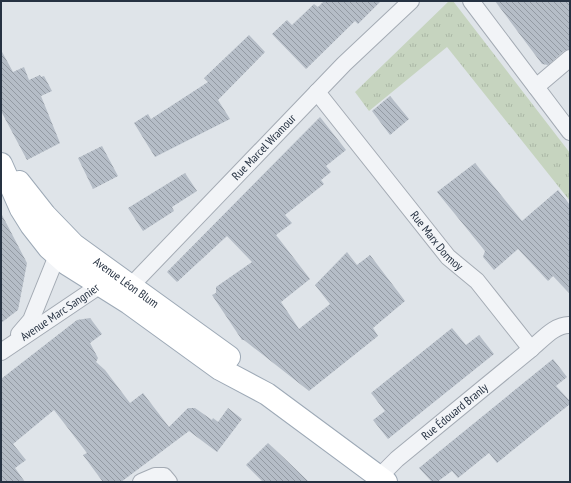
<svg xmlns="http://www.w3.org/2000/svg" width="571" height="483" viewBox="0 0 571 483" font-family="'PT Sans Narrow',sans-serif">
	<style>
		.grass { fill: url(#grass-tufts) }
		.building { fill: url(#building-back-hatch) }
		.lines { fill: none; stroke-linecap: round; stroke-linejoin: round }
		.street-casing { stroke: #a4abb4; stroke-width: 18 }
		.primary-casing { stroke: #9da9b6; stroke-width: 24 }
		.street { stroke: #f2f4f7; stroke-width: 16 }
		.primary { stroke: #fff; stroke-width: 22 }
		.labels { text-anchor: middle; stroke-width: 4; stroke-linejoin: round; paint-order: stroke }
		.street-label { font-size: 12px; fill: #263242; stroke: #eef2f7 }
	</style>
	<defs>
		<pattern id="grass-tufts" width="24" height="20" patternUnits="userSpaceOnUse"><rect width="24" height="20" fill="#c6d4bf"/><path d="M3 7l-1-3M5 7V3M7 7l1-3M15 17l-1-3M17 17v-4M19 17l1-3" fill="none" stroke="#aab6a5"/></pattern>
		<pattern id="building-back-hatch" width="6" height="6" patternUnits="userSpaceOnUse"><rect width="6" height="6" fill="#b5bdc7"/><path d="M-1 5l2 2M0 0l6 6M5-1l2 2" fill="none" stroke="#939aa3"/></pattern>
	</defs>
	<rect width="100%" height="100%" fill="#dfe4e9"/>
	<polygon class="grass" points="449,1 453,1 570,153 570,201 447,47 369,111 355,92"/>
	<g class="building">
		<polygon points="324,1 381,1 358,24 355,21 306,69 272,34 287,20 292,25 314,4 318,7"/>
		<polygon points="495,1 570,1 570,49 564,51 548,65 542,64"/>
		<polygon points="249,35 265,52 218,100 230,119 155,157 134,123 148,114 151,119 208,82 204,78"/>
		<polygon points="1,50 13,72 24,67 29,80 40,75 41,77 44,76 52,91 41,96 60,143 27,160 1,111"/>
		<polygon points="390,96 409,119 390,135 372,111"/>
		<polygon points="320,117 346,150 326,166 331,172 321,180 324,184 285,215 292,223 276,235 310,279 281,302 299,329 330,304 315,285 347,252 357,265 370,255 405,301 373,328 378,336 309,391 244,340 242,340 212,295 216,293 216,287 252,262 227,236 177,282 167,272"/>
		<polygon points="102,146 118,176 93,189 78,158"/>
		<polygon points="475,163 522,221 558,190 570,205 570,294 553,276 548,281 518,249 494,270 483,257 485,251 437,192"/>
		<polygon points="185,173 197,191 172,207 174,211 143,231 128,208"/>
		<polygon points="1,213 27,263 18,310 1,323"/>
		<polygon points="90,318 102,334 90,343 98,358 96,362 105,370 130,403 143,393 169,427 188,408 195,408 212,420 213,418 218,422 228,408 242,419 217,452 189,431 121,482 103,482 83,455 87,453 54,410 13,444 26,460 15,468 25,482 1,482 1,379 77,320"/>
		<polygon points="452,328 466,345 479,335 494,354 388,439 373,420 385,411 371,393"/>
		<polygon points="553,359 567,377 556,386 570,401 570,404 497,463 489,453 458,478 452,471 437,482 432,482 419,468"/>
		<polygon points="268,443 283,457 309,482 263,482 246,465"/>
	</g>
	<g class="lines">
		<defs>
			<g id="street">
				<polyline points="471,1 570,132"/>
				<polyline points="536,87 570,58"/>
				<path id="s1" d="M317,92L448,257L477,281L531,349C542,340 555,324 570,325"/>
				<path id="s2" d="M124,293L344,64L411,1"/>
				<polyline points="19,334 31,320 54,263 67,250"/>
				<path id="s3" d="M1,352L93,290L107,278"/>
				<path id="s4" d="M379,477L397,459L531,349"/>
				<polyline points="141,482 155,476 164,476 169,482"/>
			</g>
			<g id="primary">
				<polyline points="1,164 21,209 31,225 49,248 67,264 129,303 220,369 267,394 386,482"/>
				<path id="s5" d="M19,182L45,215L74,245L229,357"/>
			</g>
		</defs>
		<use href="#street" class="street-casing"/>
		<use href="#primary" class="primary-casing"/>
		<use href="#street" class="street"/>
		<use href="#primary" class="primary"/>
	</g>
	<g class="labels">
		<g class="street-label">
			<text dy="4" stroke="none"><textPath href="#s2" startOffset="202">Rue Marcel Wramour</textPath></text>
			<text dy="4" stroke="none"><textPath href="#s1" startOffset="191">Rue Marx Dormoy</textPath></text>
			<text dy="4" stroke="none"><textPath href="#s5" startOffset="148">Avenue Léon Blum</textPath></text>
			<text dy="4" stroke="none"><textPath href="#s3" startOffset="71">Avenue Marc Sangnier</textPath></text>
			<text dy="4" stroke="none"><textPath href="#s4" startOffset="100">Rue Édouard Branly</textPath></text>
		</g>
	</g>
	<rect width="571" height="483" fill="none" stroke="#263242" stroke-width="4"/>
</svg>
